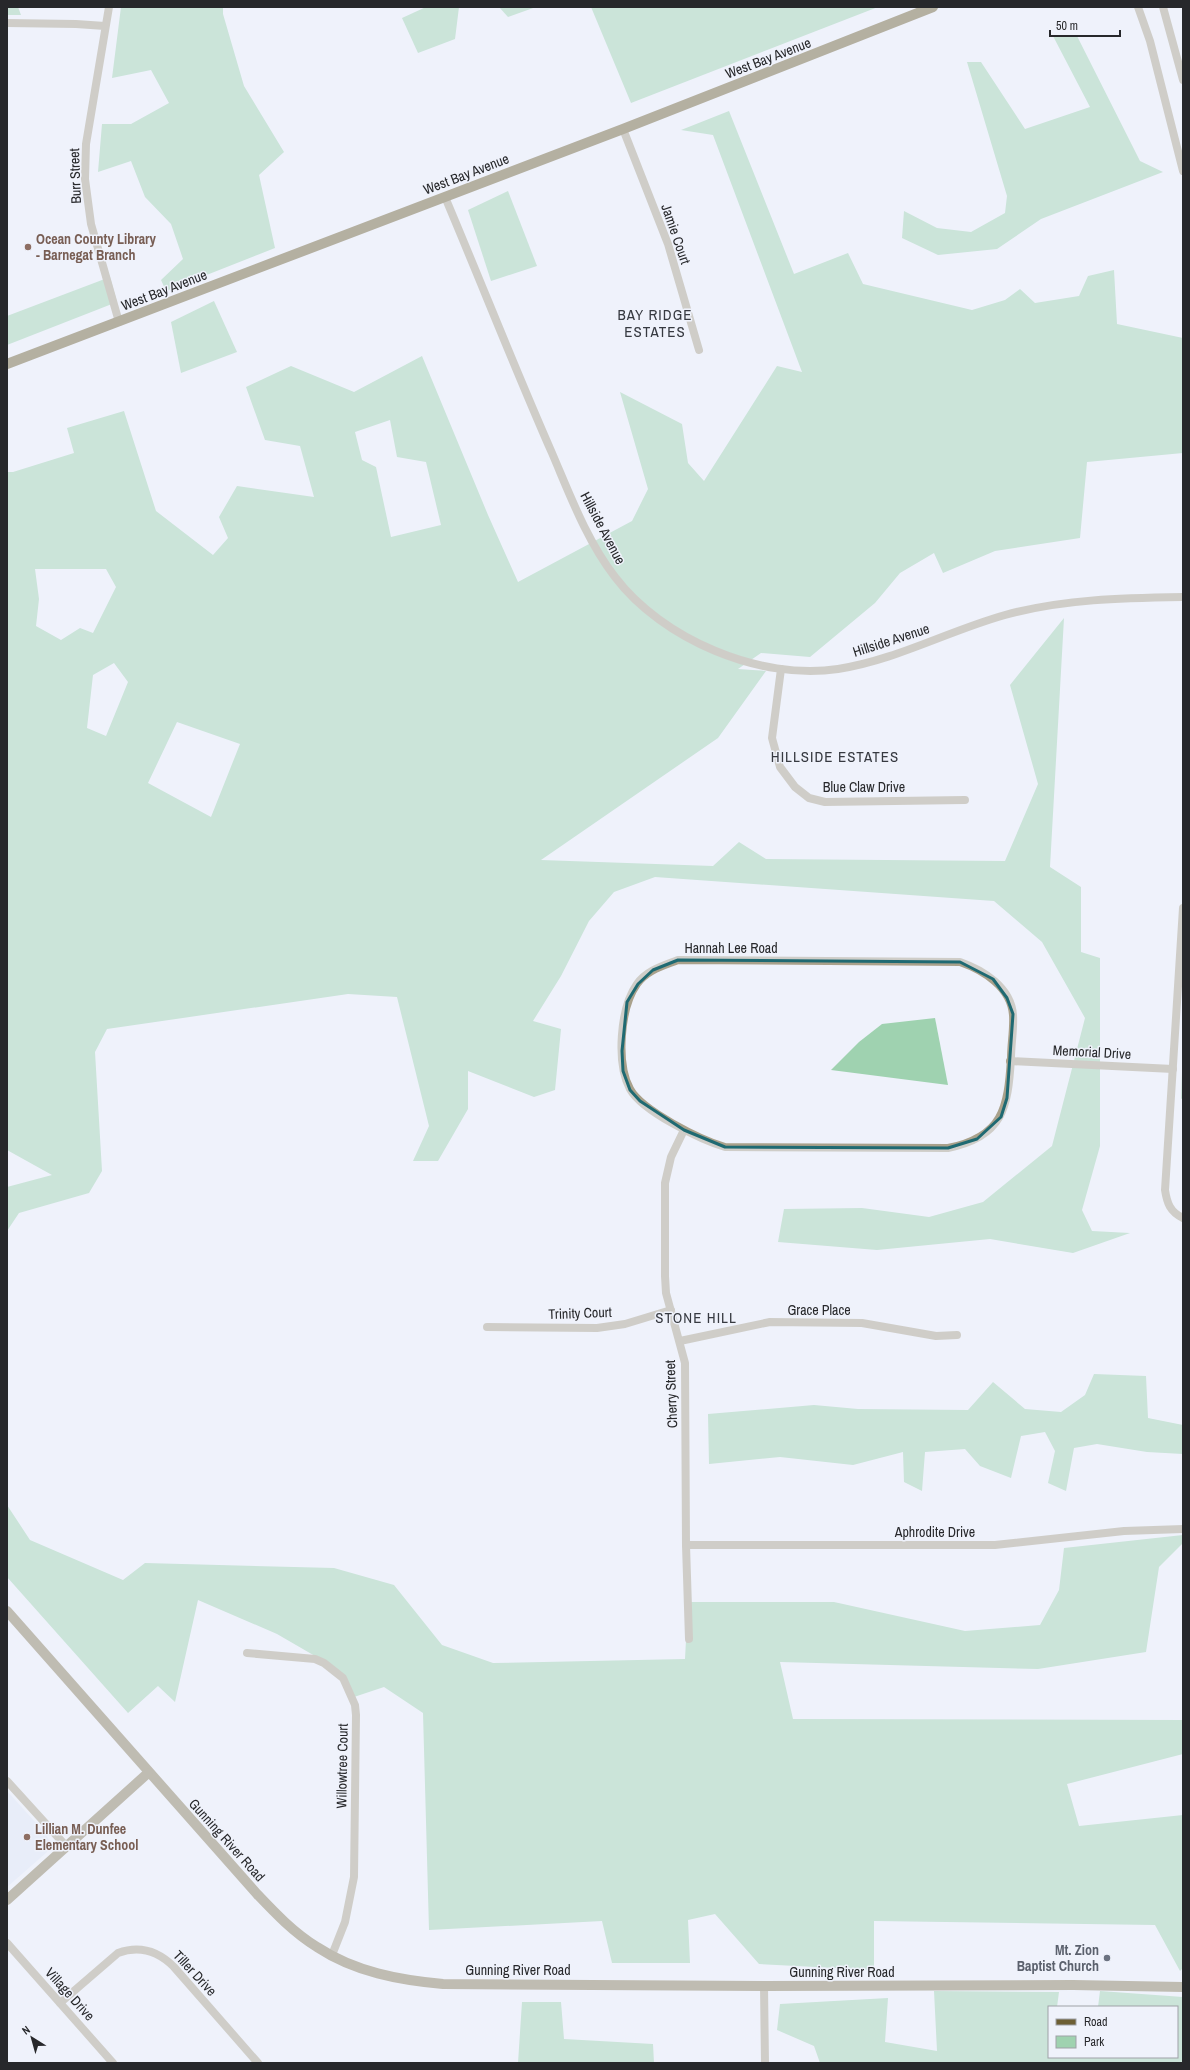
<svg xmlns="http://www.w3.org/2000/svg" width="1190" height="2070" viewBox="0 0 1190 2070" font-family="'Archivo Narrow',sans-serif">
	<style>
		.built { fill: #dfe6f6 }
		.green { fill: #9fd2b0; fill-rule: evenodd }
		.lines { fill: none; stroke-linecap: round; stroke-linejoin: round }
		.street { stroke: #a9a18b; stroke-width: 8 }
		.secondary { stroke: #867a59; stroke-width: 10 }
		.primary { stroke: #6d5f34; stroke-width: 10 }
		.marked { fill: none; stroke: #1f6a72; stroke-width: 3; stroke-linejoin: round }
		.education-dot { fill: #8d6e63; stroke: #eff2fb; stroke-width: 1.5 }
		.worship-dot { fill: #6b7280; stroke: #eff2fb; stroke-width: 1.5 }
		.labels { text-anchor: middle; stroke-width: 3; stroke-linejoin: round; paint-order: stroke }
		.street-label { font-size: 14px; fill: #27282b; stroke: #eff2fb }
		.education-label { font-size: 14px; font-weight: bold; fill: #785e54; stroke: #eff2fb; text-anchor: start }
		.worship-label { font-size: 14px; font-weight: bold; fill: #5b616d; stroke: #eff2fb; text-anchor: end }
		.neighbourhood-label { font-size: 15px; letter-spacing: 1px; fill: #373a41; stroke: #eff2fb }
	</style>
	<rect width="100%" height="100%" fill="#eff2fb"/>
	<polygon class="built" points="7,1791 45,1833 50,1842 47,1852 7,1887"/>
	<g class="green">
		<polygon points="7,7 18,7 21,15 7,15"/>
		<polygon points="121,7 223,7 223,14 244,86 284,152 259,175 275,248 166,291 161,280 183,259 171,224 145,197 131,161 98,172 102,124 131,124 169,103 151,70 112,78"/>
		<polygon points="426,7 459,7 455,39 418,53 402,18"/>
		<polygon points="499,7 536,7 508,17"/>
		<polygon points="591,7 878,7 631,103"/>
		<polygon points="1053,36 1077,36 1140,161 1163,172 1041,219 997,249 938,255 902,238 904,211 937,228 971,232 1005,213 1007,196 967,62 981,62 1025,129 1090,107"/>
		<path d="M729,111L794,274L848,253L863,284L972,310L1005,300L1020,289L1035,303L1079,296L1088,276L1114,270L1117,324L1183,338V453L1087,462L1080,538L995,551L943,573L934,553L900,573L875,603L810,657L761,653L738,669L766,671L718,738L541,860L713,866L739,842L766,859L1005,861L1038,784L1010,685L1064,618L1050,867L1081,887V952L1100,958V1146L1082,1210L1092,1231L1130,1233L1073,1253L990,1239L877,1250L778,1242L784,1209L862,1208L929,1217L983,1202L1052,1146L1085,1018L1042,942L994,901L655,877L614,892L589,921L561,976L533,1021L561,1029L555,1090L534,1097L468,1071V1109L438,1161H413L429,1126L397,997L348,994L107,1029L95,1052L102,1171L89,1193L19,1213L7,1231V1187L52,1175L7,1150V472H13L74,453L67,428L124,411L156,511L213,555L228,538L219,517L237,486L314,497L300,446L265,440L246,387L291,366L354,392L422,356L488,515L518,582L632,521L648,489L620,392L682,424L688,463L704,481L777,366L802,372L713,135L681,130ZM390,420L397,457L426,462L441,525L391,537L376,467L362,460L355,432ZM35,569H106L116,587L93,633L80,628L61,640L36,626L39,599ZM114,663L128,682L106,736L87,728L93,675ZM177,722L240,744L211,817L148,783Z"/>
		<polygon points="508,191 537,266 491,281 468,210"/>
		<polygon points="110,277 117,302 7,345 7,316"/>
		<polygon points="214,301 237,352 181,373 171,322"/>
		<polygon points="935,1018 948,1085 831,1070 859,1042 882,1024"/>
		<polygon points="1183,1045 1183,1098 1181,1099"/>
		<polygon points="1094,1374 1146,1376 1148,1418 1183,1425 1183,1454 1147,1452 1097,1444 1074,1448 1066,1491 1048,1483 1055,1451 1045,1432 1021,1436 1011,1478 980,1466 965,1449 925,1452 922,1491 904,1482 903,1452 853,1465 780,1457 709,1464 708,1414 814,1405 858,1409 968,1410 993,1382 1025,1409 1061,1412 1085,1395"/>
		<polygon points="7,1505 30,1540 123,1580 145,1563 334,1568 394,1585 442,1645 493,1663 685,1659 688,1602 834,1602 965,1631 1040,1625 1059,1590 1064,1548 1183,1535 1183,1543 1159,1567 1146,1652 1038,1669 780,1662 793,1719 1182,1720 1183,1754 1067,1784 1079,1826 1183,1815 1183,1968 1180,1971 1155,1925 874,1921 874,1970 759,1964 715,1914 688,1920 690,1963 612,1963 602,1921 429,1930 423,1713 384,1687 354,1697 327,1663 277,1634 198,1600 175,1702 158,1686 128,1713 7,1577"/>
		<polygon points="934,1991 1059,1992 1057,2007 1049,2007 1049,2057 1177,2057 1177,2007 1098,2007 1100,1991 1183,1997 1183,2063 820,2063 814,2046 777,2030 780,2004 888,1998 885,2042 937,2051"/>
		<polygon points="522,2002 561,2002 564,2039 653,2044 654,2063 518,2063"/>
	</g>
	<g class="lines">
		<g class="street">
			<polyline points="109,7 86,144 85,179 91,224 119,322"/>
			<polyline points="1138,7 1150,41 1183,171"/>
			<polyline points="1163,7 1183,80"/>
			<polyline points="7,23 76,24 105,26"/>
			<polyline points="623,129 668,244 699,350"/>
			<path d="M445,197C481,282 515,369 552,453C570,495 587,541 615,577C662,639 760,681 838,669C896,660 948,631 1005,615C1063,599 1123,598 1183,597"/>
			<polyline points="781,669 772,738 780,767 795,787 809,798 825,802 965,800"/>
			<path d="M1183,908L1165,1190C1167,1203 1170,1212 1183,1218"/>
			<path d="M678,960L960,962C983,970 1011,987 1013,1015C1014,1029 1011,1044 1011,1058C1008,1108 1003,1137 948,1148L725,1147C701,1140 642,1111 630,1089C616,1063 620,1008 637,984C647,970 663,966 678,960Z"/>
			<polyline points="1010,1061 1173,1069"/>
			<polyline points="684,1130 671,1157 665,1183 665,1276 666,1293 685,1363 686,1545 689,1639"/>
			<polyline points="487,1327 597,1328 625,1324 671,1310"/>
			<polyline points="680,1341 770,1322 862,1323 936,1336 957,1335"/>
			<polyline points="686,1545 995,1545 1124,1531 1183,1529"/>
			<polyline points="247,1653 315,1659 324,1663 343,1678 355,1705 356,1715 354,1877 345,1922 332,1955"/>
			<polyline points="7,1781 66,1846"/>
			<polyline points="7,1943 113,2063"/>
			<polyline points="764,1986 765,2063"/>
			<path d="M60,2003L118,1953C140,1945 158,1951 174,1967L258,2063"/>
		</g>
		<g class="secondary">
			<path d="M7,1611L257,1894C275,1913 294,1933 317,1947C355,1972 399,1980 443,1984L764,1986L1073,1985L1183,1987"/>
			<polyline points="7,1900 148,1773"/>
		</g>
		<polyline class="primary" points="7,364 623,129 933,7"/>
	</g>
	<path d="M0 0H1190V2070H0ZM678,960L960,962L993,979L1007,998L1013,1014L1007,1098L1001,1117L977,1139L948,1148L725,1147L684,1130L640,1101L630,1090L623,1071L622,1051L627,1002L638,984L653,970Z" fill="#eff2fb" fill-opacity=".55" fill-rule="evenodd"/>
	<path class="marked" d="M678,960L960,962L993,979L1007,998L1013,1014L1007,1098L1001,1117L977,1139L948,1148L725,1147L684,1130L640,1101L630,1090L623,1071L622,1051L627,1002L638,984L653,970Z"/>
	<g class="education-dot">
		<circle cx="28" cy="247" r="4"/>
		<circle cx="27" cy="1837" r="4"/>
	</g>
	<circle class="worship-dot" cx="1107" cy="1958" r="4"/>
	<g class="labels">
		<g class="street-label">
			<text transform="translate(768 58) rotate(-21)" y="5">West Bay Avenue</text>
			<text transform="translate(466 174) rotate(-21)" y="5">West Bay Avenue</text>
			<text transform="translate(75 176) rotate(-92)" y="5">Burr Street</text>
			<text transform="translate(676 234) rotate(71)" y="5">Jamie Court</text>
			<text transform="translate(164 290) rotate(-21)" y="5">West Bay Avenue</text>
			<text transform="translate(603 528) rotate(62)" y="5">Hillside Avenue</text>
			<text transform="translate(891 640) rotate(-18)" y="5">Hillside Avenue</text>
			<text x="864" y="792">Blue Claw Drive</text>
			<text x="731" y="953">Hannah Lee Road</text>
			<text transform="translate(1092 1052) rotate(3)" y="5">Memorial Drive</text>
			<text x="819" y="1315">Grace Place</text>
			<text transform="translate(580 1313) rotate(-2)" y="5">Trinity Court</text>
			<text transform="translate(671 1394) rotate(-92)" y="5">Cherry Street</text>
			<text x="935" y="1537">Aphrodite Drive</text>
			<text transform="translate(342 1766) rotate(-89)" y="5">Willowtree Court</text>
			<text transform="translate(227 1840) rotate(48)" y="5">Gunning River Road</text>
			<text x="518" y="1975">Gunning River Road</text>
			<text x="842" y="1977">Gunning River Road</text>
			<text transform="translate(195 1973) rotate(47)" y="5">Tiller Drive</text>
			<text transform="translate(70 1994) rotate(48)" y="5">Village Drive</text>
		</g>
		<g class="education-label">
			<text x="36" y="244">Ocean County Library<tspan x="36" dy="16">- Barnegat Branch</tspan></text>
			<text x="35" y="1834">Lillian M. Dunfee<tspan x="35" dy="16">Elementary School</tspan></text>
		</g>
		<g class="worship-label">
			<text x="1099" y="1955">Mt. Zion<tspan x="1099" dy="16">Baptist Church</tspan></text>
		</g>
		<g class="neighbourhood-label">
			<text x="655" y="320">BAY RIDGE<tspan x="655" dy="17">ESTATES</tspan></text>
			<text x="835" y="762">HILLSIDE ESTATES</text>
			<text x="696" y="1323">STONE HILL</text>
		</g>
	</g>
	<rect width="1190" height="2070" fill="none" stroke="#27282b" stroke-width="16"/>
	<rect x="1048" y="2006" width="130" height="52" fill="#eff2fb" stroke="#9fa1a8"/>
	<rect x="1056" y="2019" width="20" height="6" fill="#6d5f34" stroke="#9fa1a8"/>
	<text x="1084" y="2026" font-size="12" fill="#27282b">Road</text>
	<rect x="1056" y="2036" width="20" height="12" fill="#9fd2b0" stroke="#9fa1a8"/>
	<text x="1084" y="2046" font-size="12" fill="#27282b">Park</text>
	<g transform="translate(32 2038) rotate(323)" stroke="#eff2fb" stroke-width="3" paint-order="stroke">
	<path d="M0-3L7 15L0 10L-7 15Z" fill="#27282b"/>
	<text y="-6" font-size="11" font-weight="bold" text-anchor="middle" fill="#27282b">N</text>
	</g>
	<path d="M1050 30v6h70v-6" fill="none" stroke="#27282b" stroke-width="2"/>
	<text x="1056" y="30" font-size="12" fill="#27282b" stroke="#eff2fb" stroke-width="3" paint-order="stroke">50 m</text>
</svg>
